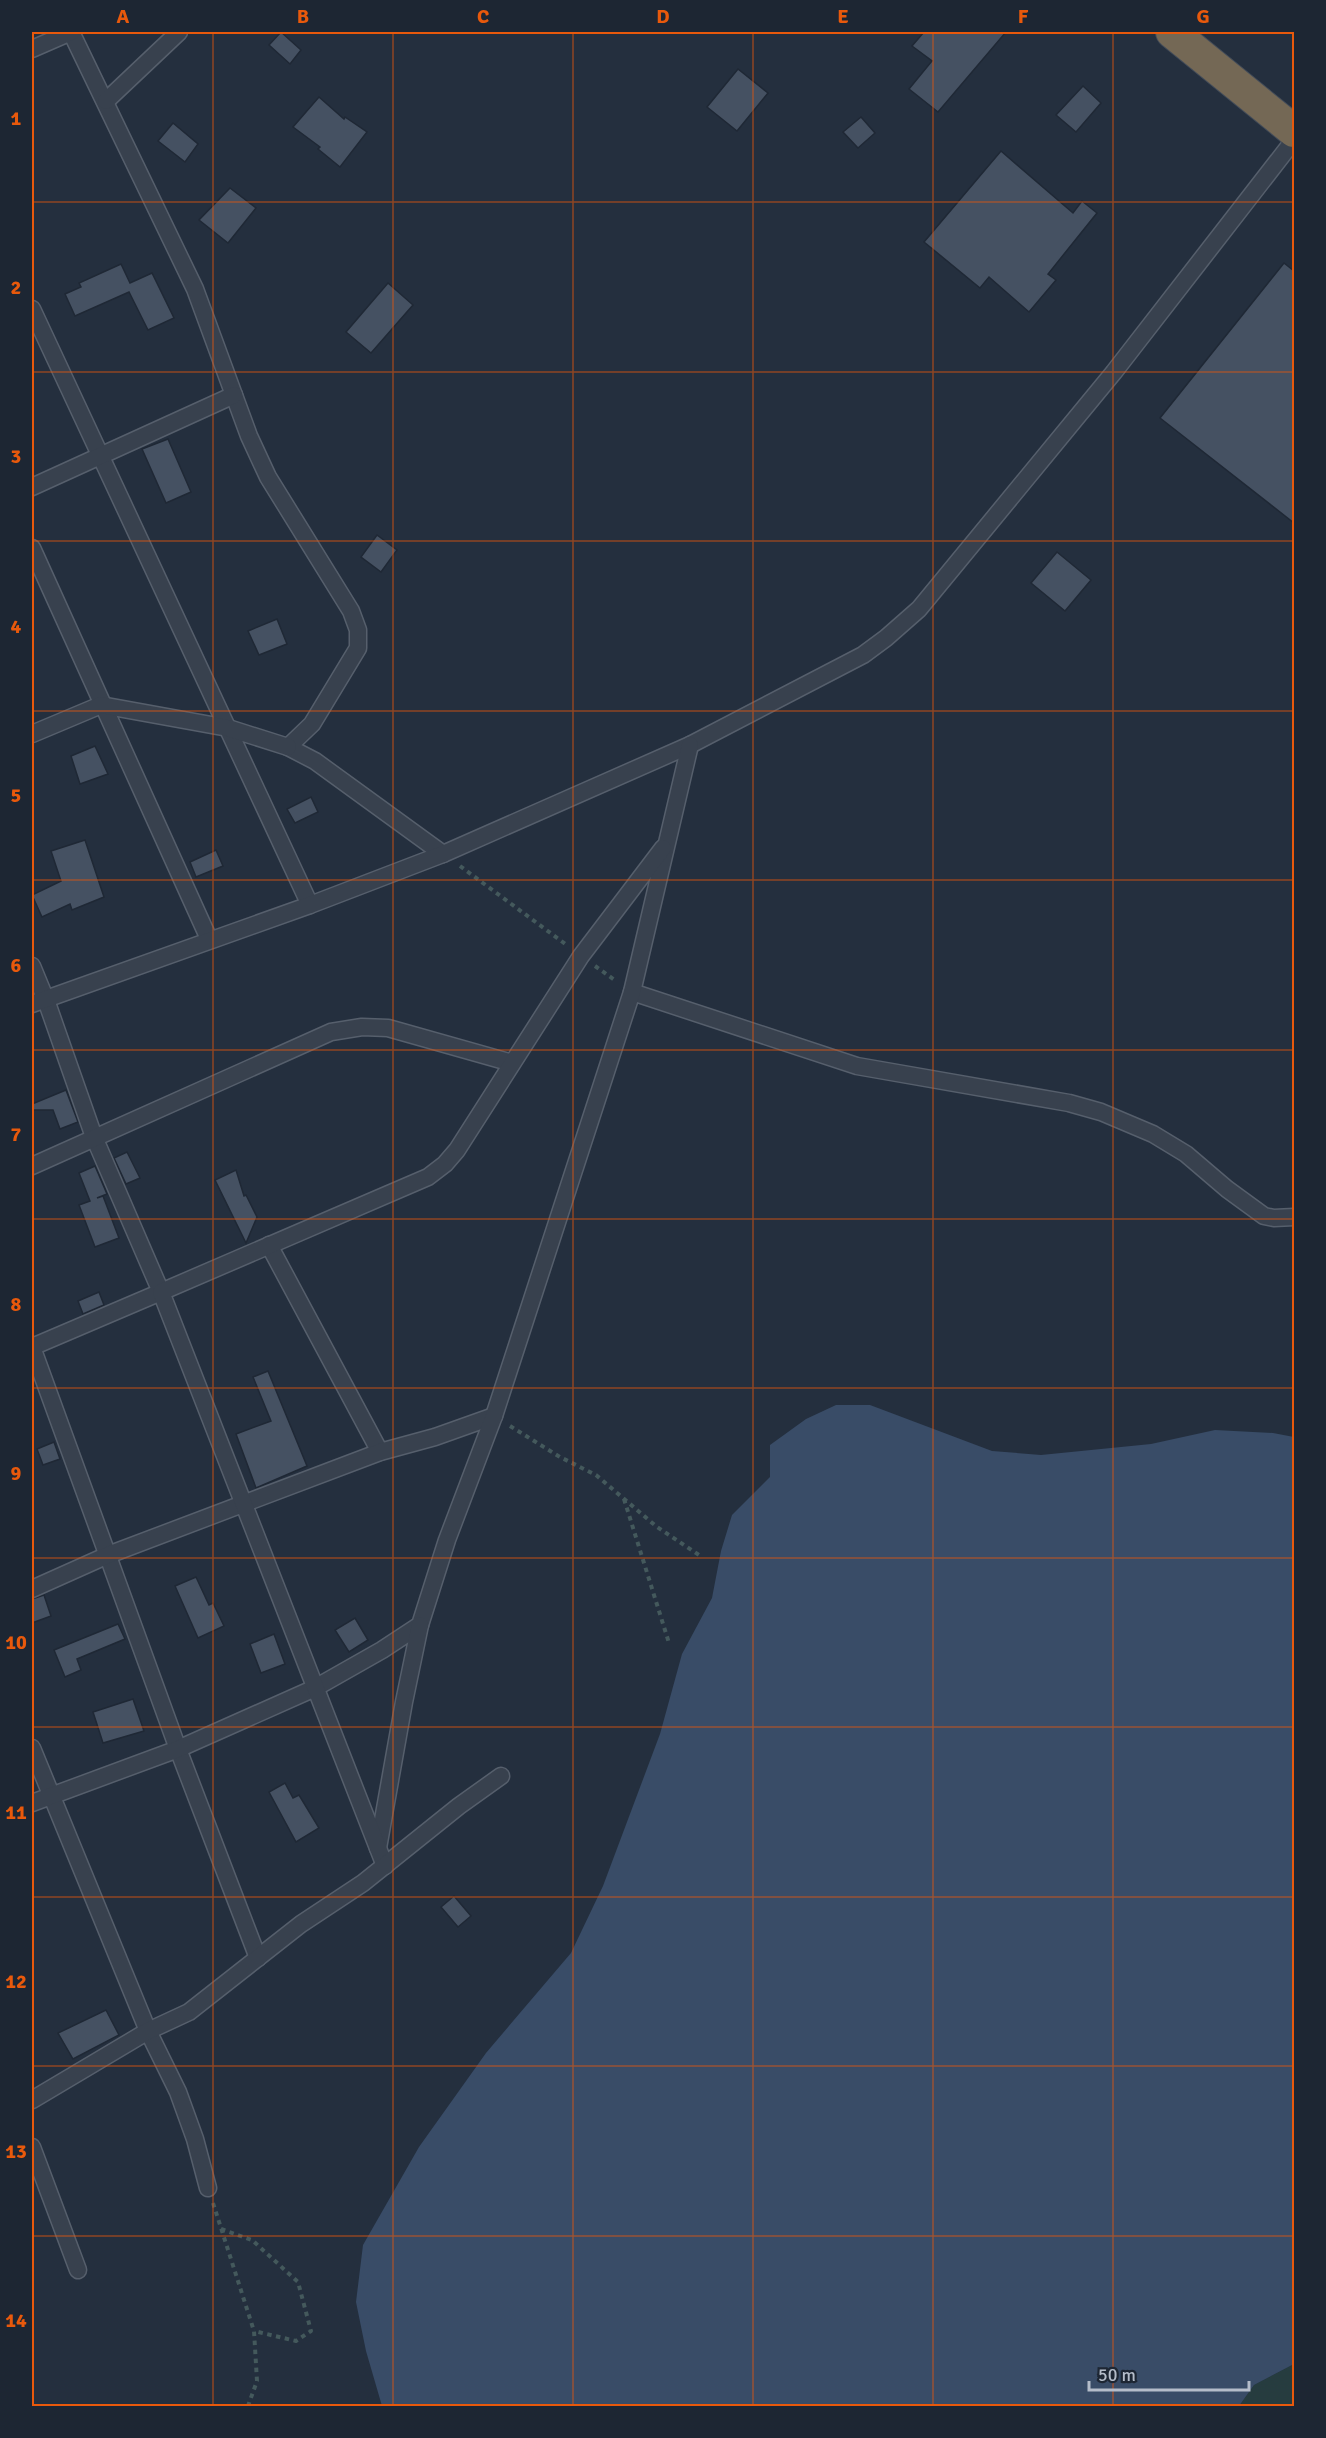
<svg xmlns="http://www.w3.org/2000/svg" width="1326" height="2438" viewBox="0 0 1326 2438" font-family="Signika,sans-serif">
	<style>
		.green { fill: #263c3f }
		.water { fill: #394c67 }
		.building { fill: #455162; stroke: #1f2835; stroke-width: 1.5 }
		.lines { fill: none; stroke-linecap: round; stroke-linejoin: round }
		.street-casing { stroke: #565f6c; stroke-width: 19 }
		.highway-casing { stroke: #434c59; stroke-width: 34 }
		.path { stroke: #44595c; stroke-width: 4; stroke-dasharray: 4.5 4.5; stroke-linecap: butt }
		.street { stroke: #38414e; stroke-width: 16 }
		.highway { stroke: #746855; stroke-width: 32 }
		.grid { fill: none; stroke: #e8590c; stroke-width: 1.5; stroke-opacity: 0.55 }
		.neatline { fill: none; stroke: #e8590c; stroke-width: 2 }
		.grid-label { font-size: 20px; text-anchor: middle; font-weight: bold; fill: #e8590c }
	</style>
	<rect width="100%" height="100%" fill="#242f3e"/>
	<polygon class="green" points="1294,2364 1294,2406 1239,2406 1254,2385"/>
	<polygon class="water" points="836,1405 870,1405 992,1451 1041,1455 1151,1444 1215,1430 1273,1433 1294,1437 1294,2364 1254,2385 1239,2406 382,2406 366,2351 356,2302 363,2245 419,2147 486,2053 571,1953 603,1886 660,1734 682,1654 712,1598 721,1551 732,1515 770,1477 770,1445 806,1419"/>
	<g class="building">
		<polygon points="281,32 301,50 290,64 269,45"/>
		<polygon points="924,32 1006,32 938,112 909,89 932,61 912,46"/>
		<polygon points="738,69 768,93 737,131 707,107"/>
		<polygon points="1083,86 1101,103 1076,132 1056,115"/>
		<polygon points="319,97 344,119 345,117 367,132 340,167 318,149 320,147 293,127"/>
		<polygon points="861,117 875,133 858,148 843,132"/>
		<polygon points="173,123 198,144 185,162 158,141"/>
		<polygon points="1001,151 1073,213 1082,201 1097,213 1048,274 1056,280 1029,312 989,277 980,288 924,242"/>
		<polygon points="230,188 256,208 228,243 199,220"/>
		<polygon points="1284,263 1294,271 1294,523 1160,418"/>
		<polygon points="121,264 130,283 152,273 174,318 148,330 129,292 75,316 65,294 81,287 79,283"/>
		<polygon points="388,283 413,305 371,353 346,332"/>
		<polygon points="168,439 191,492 166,503 142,449"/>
		<polygon points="377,535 397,550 381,572 361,557"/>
		<polygon points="1057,552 1091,580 1065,611 1031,583"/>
		<polygon points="277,619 287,644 259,655 248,631"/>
		<polygon points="95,746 108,774 80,784 71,756"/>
		<polygon points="311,797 318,812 295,823 287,809"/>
		<polygon points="85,840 104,897 72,910 70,904 42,917 32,895 61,881 51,851"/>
		<polygon points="216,850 223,866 196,877 190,862"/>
		<polygon points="66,1090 78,1122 60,1129 53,1110 32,1110 32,1104"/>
		<polygon points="127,1152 140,1178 126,1184 114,1158"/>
		<polygon points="95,1166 107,1194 97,1198 103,1196 119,1238 95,1247 79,1205 90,1201 79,1173"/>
		<polygon points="236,1170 244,1196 246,1195 257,1217 246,1243 215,1180"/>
		<polygon points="99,1292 104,1305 83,1314 78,1301"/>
		<polygon points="268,1371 307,1466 256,1488 236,1434 271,1421 253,1377"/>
		<polygon points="54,1442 60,1459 43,1465 37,1449"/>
		<polygon points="196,1577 209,1605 213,1603 224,1626 198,1638 175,1586"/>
		<polygon points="44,1595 51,1616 32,1623 32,1599"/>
		<polygon points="355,1618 368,1640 349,1652 335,1630"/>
		<polygon points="118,1624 125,1639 77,1659 81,1670 65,1677 54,1650"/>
		<polygon points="274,1634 285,1664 261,1673 250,1644"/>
		<polygon points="133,1699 144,1731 103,1743 93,1712"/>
		<polygon points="285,1783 293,1798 299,1795 319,1828 296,1842 269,1792"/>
		<polygon points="454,1896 471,1916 458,1927 441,1907"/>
		<polygon points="106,2010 119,2035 73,2059 58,2033"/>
	</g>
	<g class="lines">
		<defs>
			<g id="street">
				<polyline points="71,32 195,289 249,436 268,477 351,611 358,630 358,648 312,724 288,747 315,761 443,854"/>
				<polyline points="32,49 71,32"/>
				<polyline points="106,101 179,32"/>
				<polyline points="32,309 310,905"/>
				<polyline points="32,487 234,395"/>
				<polyline points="32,548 209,939"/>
				<polyline points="32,734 101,705 228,728 288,747"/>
				<polyline points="32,966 46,1000 94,1137 161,1292 32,1347 32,1345"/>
				<polyline points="632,992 857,1066 1069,1103 1101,1112 1153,1134 1186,1154 1227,1189 1264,1216 1274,1218 1294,1217"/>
				<polyline points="32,1004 310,905 443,854 690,745 863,655 886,638 919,609 1114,372 1294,140"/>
				<polyline points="32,1166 331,1032 362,1027 388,1028 512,1063"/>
				<polyline points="269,1245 380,1452"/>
				<polyline points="32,1347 178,1749 258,1958"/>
				<polyline points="32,1589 108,1555 380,1452 435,1437 494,1416"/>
				<polyline points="32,1748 148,2031 178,2092 195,2139 208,2188"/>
				<polyline points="32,1803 178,1749 315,1688 382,1650 420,1625 447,1540 494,1416 632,992 690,745"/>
				<polyline points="378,1848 404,1702 420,1625"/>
				<polyline points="385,1866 161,1292 428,1177 445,1164 457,1150 581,956 663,848"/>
				<polyline points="32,2100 148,2031 189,2012 301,1924 363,1883 459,1806 501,1776"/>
				<polyline points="32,2147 78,2270"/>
			</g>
			<polyline id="highway" points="1172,32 1294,131"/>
		</defs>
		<use href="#street" class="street-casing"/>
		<use href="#highway" class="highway-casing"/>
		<g class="path">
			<polyline points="460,866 568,946"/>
			<polyline points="595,966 616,981"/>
			<polyline points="510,1426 560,1457 596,1475 657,1527 699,1555"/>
			<polyline points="624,1499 669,1643"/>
			<polyline points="213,2203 254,2331 257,2381 248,2406"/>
			<polyline points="221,2229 252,2240 298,2282 311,2331 296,2341 254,2331"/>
		</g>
		<use href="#street" class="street"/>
		<use href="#highway" class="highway"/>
	</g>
	<path class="grid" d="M213,32V2406M393,32V2406M573,32V2406M753,32V2406M933,32V2406M1113,32V2406M32,202H1294M32,372H1294M32,541H1294M32,711H1294M32,880H1294M32,1050H1294M32,1219H1294M32,1388H1294M32,1558H1294M32,1727H1294M32,1897H1294M32,2066H1294M32,2236H1294"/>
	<rect width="1326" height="2438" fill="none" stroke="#1d2633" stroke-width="66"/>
	<path d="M1089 2381v9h160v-9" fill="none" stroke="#b4bcc9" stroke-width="3"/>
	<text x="1098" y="2381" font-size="18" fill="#b4bcc9" stroke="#1d2633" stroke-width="4.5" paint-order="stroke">50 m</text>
	<rect x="33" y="33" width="1260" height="2372" class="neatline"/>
	<g class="grid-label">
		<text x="123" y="23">A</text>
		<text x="303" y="23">B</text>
		<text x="483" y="23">C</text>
		<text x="663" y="23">D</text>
		<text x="843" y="23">E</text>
		<text x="1023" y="23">F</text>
		<text x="1203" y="23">G</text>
		<text x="16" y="125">1</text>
		<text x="16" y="294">2</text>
		<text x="16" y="463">3</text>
		<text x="16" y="633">4</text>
		<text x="16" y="802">5</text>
		<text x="16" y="972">6</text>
		<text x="16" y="1141">7</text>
		<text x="16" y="1311">8</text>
		<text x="16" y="1480">9</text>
		<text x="16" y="1649">10</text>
		<text x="16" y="1819">11</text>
		<text x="16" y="1988">12</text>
		<text x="16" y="2158">13</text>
		<text x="16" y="2327">14</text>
	</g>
</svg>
